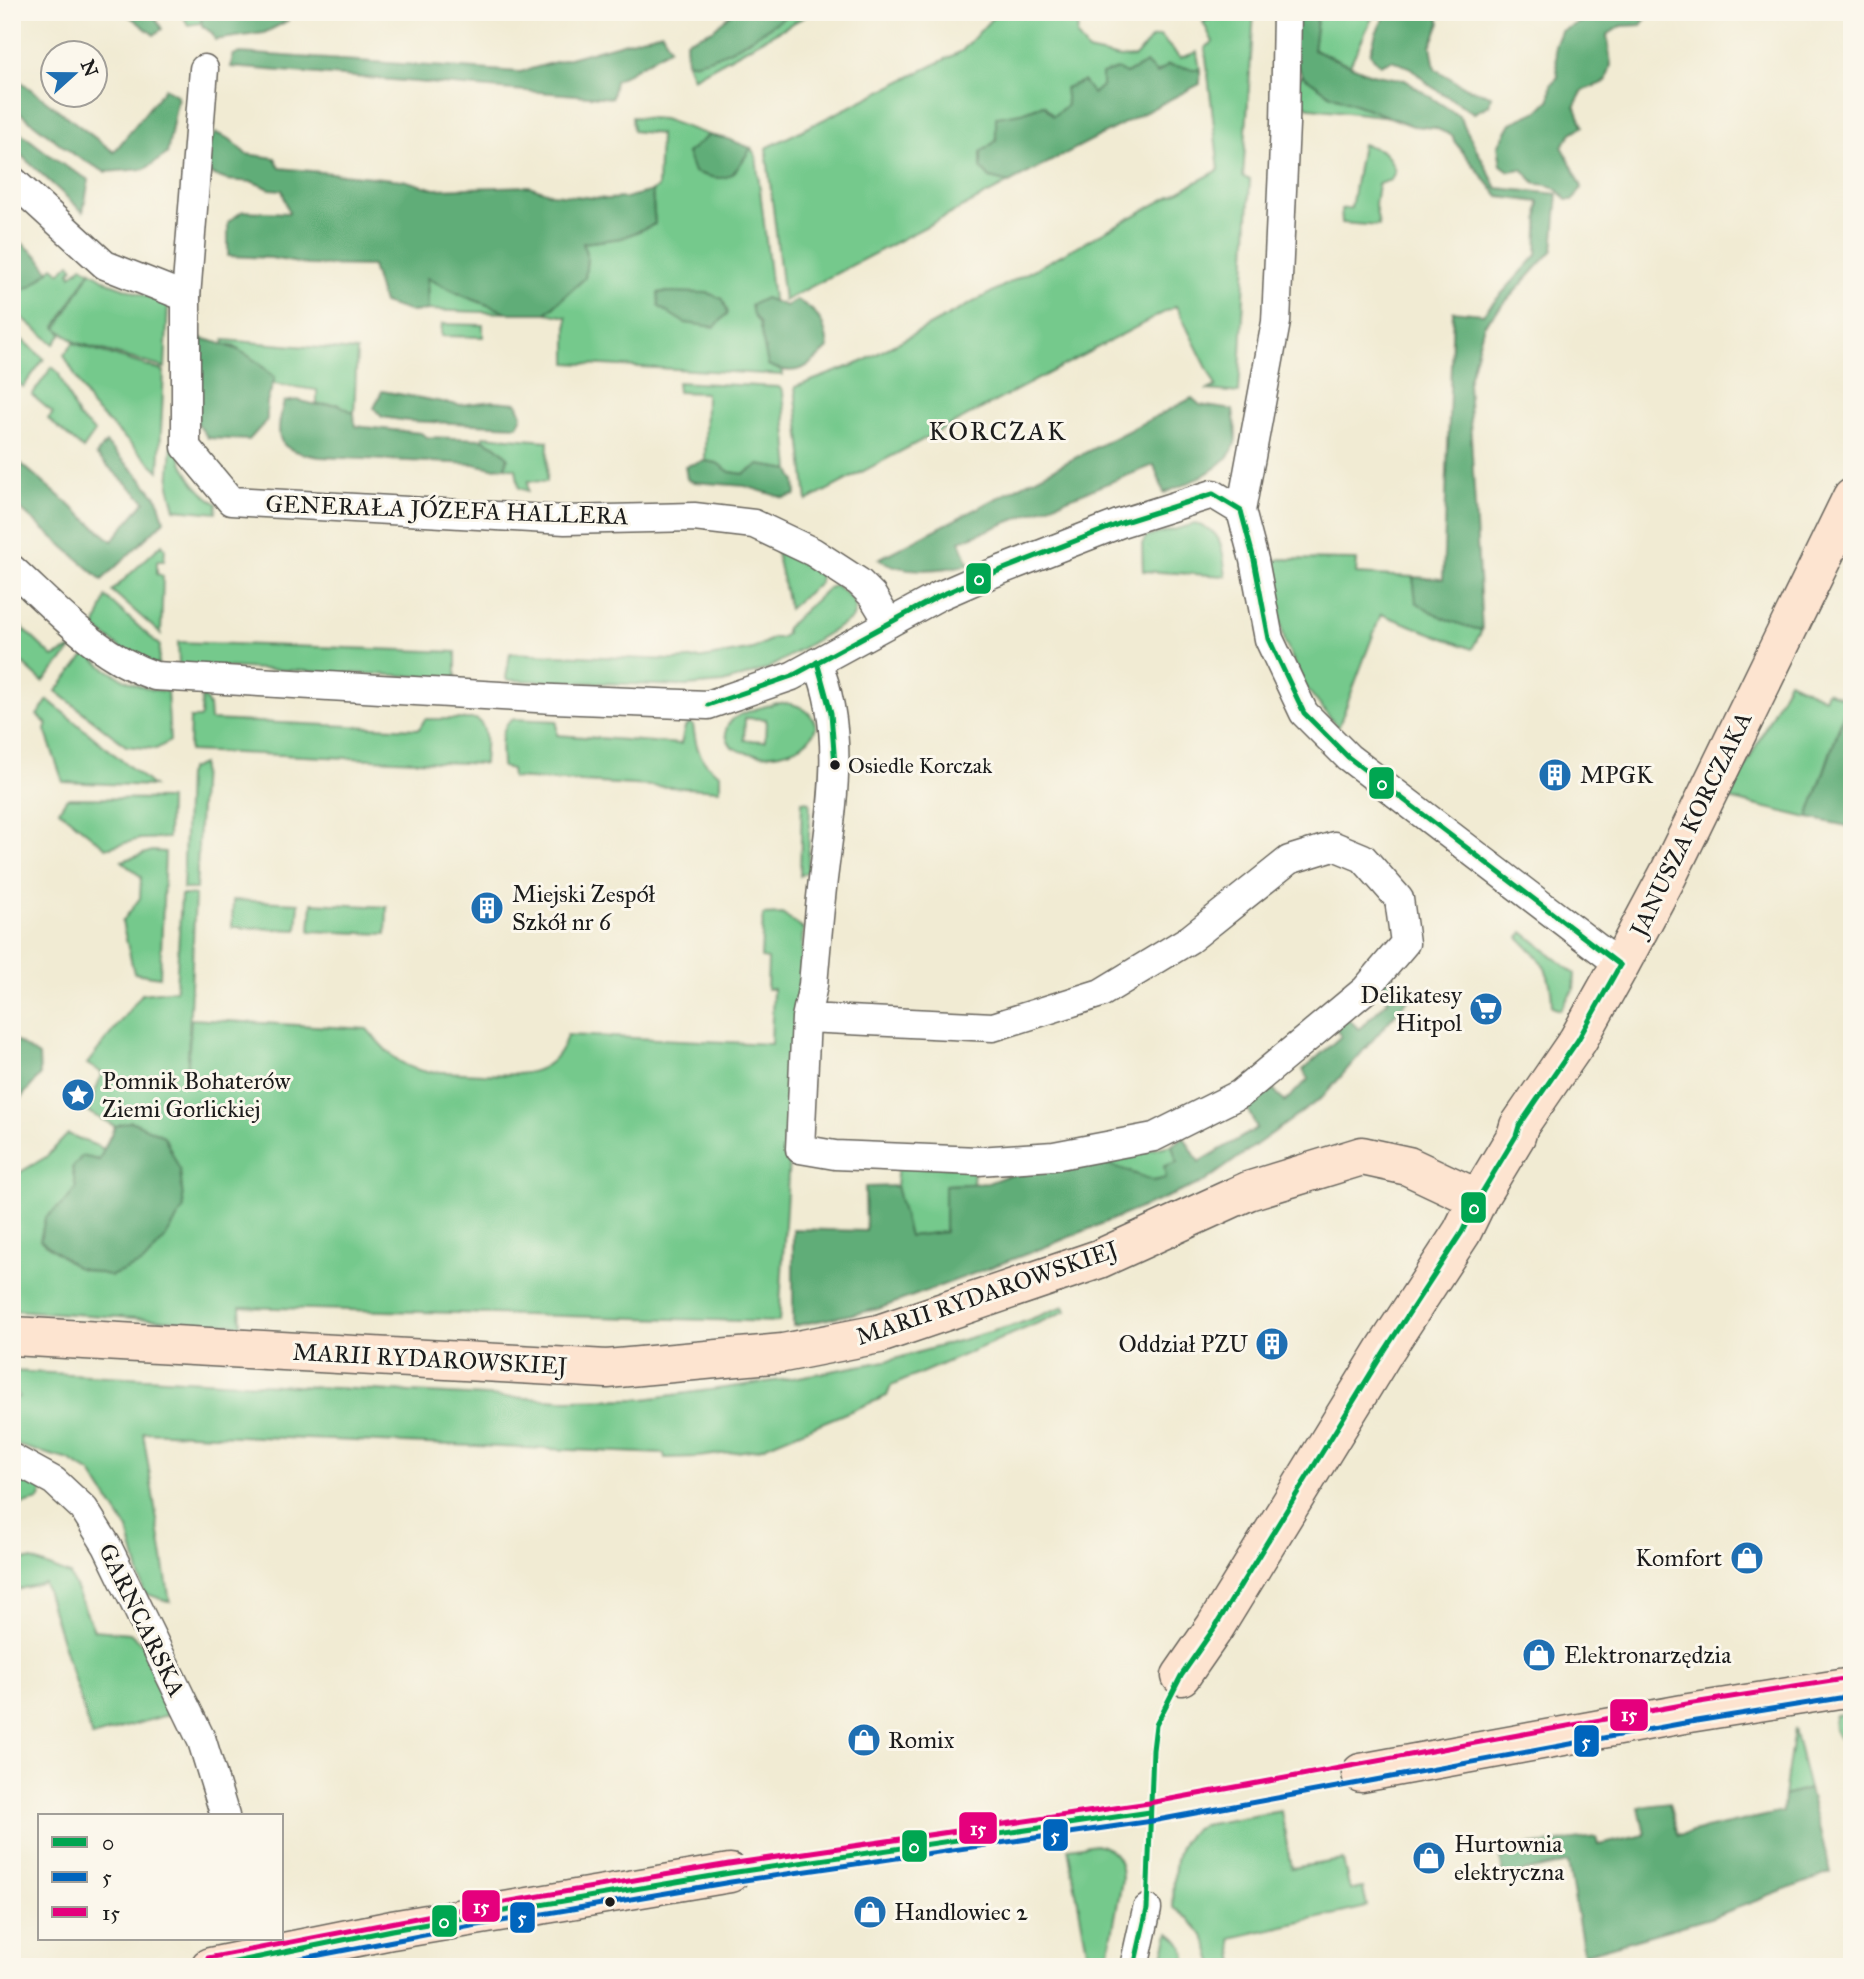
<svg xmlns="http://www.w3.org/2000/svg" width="1864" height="1979" viewBox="0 0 1864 1979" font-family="'IM FELL Great Primer',serif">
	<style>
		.green { fill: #75c98c; stroke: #487254; stroke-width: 2; fill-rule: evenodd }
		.forest { fill: #60ad78; stroke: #3e644a; stroke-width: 2 }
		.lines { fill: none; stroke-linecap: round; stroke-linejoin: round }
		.street-casing { stroke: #67645c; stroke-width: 31 }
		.secondary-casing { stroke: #67645c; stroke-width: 41 }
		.street { stroke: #fff; stroke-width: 28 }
		.secondary { stroke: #fde4d0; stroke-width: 38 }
		.bus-1-casing { stroke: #fbf7ec; stroke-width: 10 }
		.bus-2-casing { stroke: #fbf7ec; stroke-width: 10 }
		.bus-3-casing { stroke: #fbf7ec; stroke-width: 10 }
		.bus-1 { stroke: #00a651; stroke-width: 5 }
		.bus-2 { stroke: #0065bd; stroke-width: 5 }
		.bus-3 { stroke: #e5007d; stroke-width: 5 }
		.bus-dot { fill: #1c1c1c; stroke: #fbf7ec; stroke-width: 2.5 }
		.labels { text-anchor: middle; stroke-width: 6; stroke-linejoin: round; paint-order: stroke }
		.bus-label { font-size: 22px; fill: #1c1c1c; stroke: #fbf7ec; text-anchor: start }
		.street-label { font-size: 24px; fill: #1c1c1c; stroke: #fbf7ec }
		.poi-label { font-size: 24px; fill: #1c1c1c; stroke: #fbf7ec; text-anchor: start }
		.neighbourhood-label { font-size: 26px; letter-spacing: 2px; fill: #1c1c1c; stroke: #fbf7ec }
		.line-badge { stroke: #fbf7ec; stroke-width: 2.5 }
		.badge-label { font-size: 19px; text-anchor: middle; font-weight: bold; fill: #fff }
	</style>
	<rect width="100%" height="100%" fill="#fbf7ec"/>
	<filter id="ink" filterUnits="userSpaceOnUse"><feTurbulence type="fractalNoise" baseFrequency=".0143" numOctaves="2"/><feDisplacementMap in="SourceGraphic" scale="14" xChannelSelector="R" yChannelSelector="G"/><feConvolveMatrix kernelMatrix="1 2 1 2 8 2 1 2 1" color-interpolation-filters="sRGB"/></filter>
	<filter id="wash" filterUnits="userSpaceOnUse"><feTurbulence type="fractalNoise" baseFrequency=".00686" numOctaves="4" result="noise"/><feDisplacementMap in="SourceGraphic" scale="28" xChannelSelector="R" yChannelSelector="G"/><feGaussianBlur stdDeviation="1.57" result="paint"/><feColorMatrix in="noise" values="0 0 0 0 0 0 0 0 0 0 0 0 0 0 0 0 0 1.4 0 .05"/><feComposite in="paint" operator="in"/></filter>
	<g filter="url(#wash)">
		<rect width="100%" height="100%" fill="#f1ebd3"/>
		<g class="green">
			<polygon points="181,12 205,12 201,18 201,23 188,25"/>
			<path d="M793,12H813L693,78L687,63C722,62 763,30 793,12Z"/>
			<path d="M1001,12H1079L1077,36L1088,51L1120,58L1135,57L1152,38L1160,36L1180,58L1197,52L1200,70L1168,65C1146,81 1147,69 1126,74C1113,78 1103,88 1092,94C1078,102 1065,106 1053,117L1043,105L1021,113L996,117V141L981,152L990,178L1009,183L784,301L766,148L962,51L993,17Z"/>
			<polygon points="1222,12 1254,12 1243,177 1250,180 1239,393 1208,390 1216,386 1176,306 807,501 795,387 862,362 1219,170 1205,48 1213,42 1203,22"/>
			<polygon points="1318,12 1375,12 1350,65 1313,49"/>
			<polygon points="1302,75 1331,95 1391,117 1311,108 1305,105 1297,81"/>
			<polygon points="632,117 663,119 709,135 687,153 733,174 751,148 756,156 782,375 567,363 567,317 546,313 585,278 587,257 583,243 622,238 655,224 652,191 658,187 660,134 633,131"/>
			<path d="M1362,144C1381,149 1388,151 1395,171L1391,180L1378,184L1375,205L1379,226L1342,223L1341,209L1351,208Z"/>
			<polygon points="70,263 73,267 70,272 71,276 82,266 90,271 56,327 62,334 54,344 12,309 12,294 32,286 53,267 60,273"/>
			<polygon points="91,271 110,283 168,304 165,368 75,342 57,328"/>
			<polygon points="427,278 464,296 509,313 428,310"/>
			<polygon points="442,324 483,325 483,337 441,336"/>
			<polygon points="12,331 44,359 23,387 12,377"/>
			<polygon points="224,340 357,351 354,413 338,404 317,405 317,390 273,384 274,378 235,347 223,344"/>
			<polygon points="73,343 164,371 159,471 92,407 64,355"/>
			<polygon points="52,367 58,372 78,417 95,432 83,449 48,419 53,413 32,395"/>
			<polygon points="677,382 779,387 783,392 790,470 759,465 744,474 730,472 717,463 705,461 706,393 678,392"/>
			<polygon points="483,436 548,441 547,482 528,481 528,491 519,488 516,469 505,467 508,457 496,446 482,439"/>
			<path d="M176,443C183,471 194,488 217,504L216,513L175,509L169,486L172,444Z"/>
			<path d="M1195,524C1225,530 1222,551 1226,576L1143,571L1142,544L1146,537Z"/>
			<polygon points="162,544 165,549 164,561 157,561 157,574 163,576 161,634 112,591"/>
			<polygon points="778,549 806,563 820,574 820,582 789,609 776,551"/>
			<path d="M1281,559L1357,560L1356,574L1413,577L1417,602C1437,617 1457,625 1482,630L1472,649L1381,614L1338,728L1304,685L1285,642L1267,563Z"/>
			<path d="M835,585C848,595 861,602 852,619L767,669L723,683L686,686L507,680L506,678L510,653L673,660L703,658L753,649L773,638H780L786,634V628L828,588Z"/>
			<polygon points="106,597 160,646 158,666 132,657 95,628"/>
			<polygon points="12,618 53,657 74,647 43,682 12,654"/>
			<polygon points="178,642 456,652 456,678 179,665"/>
			<path d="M87,653C105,671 141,692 167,691L170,741L156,749L126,746L56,691Z"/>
			<polygon points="1789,681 1824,698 1827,691 1848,700 1808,818 1729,799"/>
			<path d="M202,692L209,706L210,720L419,729L425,719H476C490,727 484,750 484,764L189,751L190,718H199L201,716Z"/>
			<polygon points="48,700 153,786 63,782 45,730 47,724 37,715"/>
			<path d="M777,703C794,702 811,708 816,726C809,756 755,761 732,747C709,716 757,709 777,703ZM745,718L766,719L765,741L744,740Z"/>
			<path d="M513,719L557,721V735L681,744L685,727L690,723L693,725C696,748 699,762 720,774V790L512,778L511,769L502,767C502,750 497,729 513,719Z"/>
			<polygon points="202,764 196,889 183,889 187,775 190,769"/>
			<polygon points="67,798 169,799 168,838 140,839 106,848 59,810"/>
			<polygon points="802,801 810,802 808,871 800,876"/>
			<polygon points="152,851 165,852 160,977 134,973 122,922 140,898 141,877 122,861"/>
			<path d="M181,895H195L187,1079L191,1019L367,1029C383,1048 398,1066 423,1071C443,1072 463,1073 483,1074C520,1075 554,1078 567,1035L771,1044L773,989H767L768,959L761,958L763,915L782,914L803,929L779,1322L240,1307L241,1325L12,1310V1177L46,1157L68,1134L104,1149L115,1126L88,1112L102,1073L87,1064L142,994L176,990Z"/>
			<polygon points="233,900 299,903 297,930 232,927"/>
			<polygon points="312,903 387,907 386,934 310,931"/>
			<path d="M1523,932L1575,974L1574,989L1560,1010L1552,1007C1552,972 1544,962 1519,938Z"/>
			<polygon points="1172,1145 1177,1162 1167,1178 1154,1181 1100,1161"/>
			<polygon points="898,1163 974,1167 973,1184 945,1185 945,1232 908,1236 896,1186"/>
			<polygon points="1064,1306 1066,1311 891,1386 887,1396 759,1449 698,1457 665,1458 664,1454 143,1432 170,1602 144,1593 128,1530 91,1473 69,1460 19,1446 12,1436 12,1399 19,1397 12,1383 12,1371 563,1400 644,1399 782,1380 891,1360 1018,1324"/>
			<polygon points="12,1464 46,1482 39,1500 12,1507"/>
			<polygon points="12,1559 32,1560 70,1575 94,1630 130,1633 150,1651 181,1711 92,1737 44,1583 12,1591"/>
			<path d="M1852,1713V1746L1847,1745C1836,1738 1831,1728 1835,1715Z"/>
			<polygon points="1794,1729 1809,1789 1784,1796"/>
			<path d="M1281,1811L1291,1868L1343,1860L1350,1890L1363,1888L1367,1907L1231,1938L1235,1964H1213C1208,1935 1196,1924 1173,1907C1175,1875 1169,1840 1203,1825Z"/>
			<path d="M1096,1844C1116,1849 1122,1860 1122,1880L1106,1967H1090L1068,1848Z"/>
			<path d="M1169,1933C1181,1939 1188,1953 1186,1967H1160Z"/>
		</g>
		<g class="forest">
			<polygon points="124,12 152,12 162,29 154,35"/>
			<polygon points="205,12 288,12 288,21 264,33 215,40 212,33 202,26 201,18"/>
			<path d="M733,12H793C763,30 722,62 687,63L686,41L713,30Z"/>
			<path d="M1295,12H1318L1313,50L1371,74L1405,80L1459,116L1497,188L1558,194L1553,250L1484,325L1468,383L1482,630C1457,625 1437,617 1416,602L1413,577L1443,579L1453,311L1483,314L1537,255L1539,202L1499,197L1454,141L1453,136L1435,128L1413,126L1331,95L1302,75L1293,56Z"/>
			<polygon points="1387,12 1436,12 1440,23 1431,45 1435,69 1467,88 1491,96 1489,105 1474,113 1429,85 1411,68 1392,60 1380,65 1370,54 1376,33"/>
			<path d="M1584,12H1646L1648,16L1641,25L1621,26L1607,35L1611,65L1606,82L1583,90L1575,105L1583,126L1572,133L1562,146L1582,187L1574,200H1566C1559,188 1550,184 1536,184L1522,169L1509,171L1501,165L1498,146L1511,123L1538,111L1550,99L1551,84L1558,77L1555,46L1561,31L1583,21Z"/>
			<polygon points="662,32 670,48 615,81 612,98 231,67 233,55 240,53 520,72"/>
			<polygon points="1146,63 1157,74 1168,65 1200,70 1200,84 1009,183 990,178 981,168 981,152 996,141 996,117 1021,113 1044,105 1053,116 1067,105 1065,88 1083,81 1093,94 1102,86 1102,74 1117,69 1126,74"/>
			<polygon points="12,75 114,152 165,88 178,96 167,154 145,169 105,172 76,156 12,107"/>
			<polygon points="12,126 60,163 89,180 83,212 12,147"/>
			<polygon points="216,133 230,139 246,154 275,158 280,168 403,180 435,189 529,186 552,194 607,199 625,198 652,191 655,224 622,238 583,243 587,257 585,278 546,313 509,313 464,296 427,278 428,310 412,312 383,303 372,266 308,265 271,258 228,256 228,222 243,211 289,213 282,190 270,189 253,182 227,180 205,172 206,146"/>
			<path d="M709,135L728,139L751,148C731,179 730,184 694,172L687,153Z"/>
			<polygon points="12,235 39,257 49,271 32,286 12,294"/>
			<polygon points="662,292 708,293 723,299 728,313 715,327 685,323 659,307 658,293"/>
			<path d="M765,298L786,306L796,300C818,310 826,325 828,348C808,368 796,378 768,365L759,323L753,315L751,305Z"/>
			<path d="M201,338C238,348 247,351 275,378L267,402V420L249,440L208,438L197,423L194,344Z"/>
			<polygon points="382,391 459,405 493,401 517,403 522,415 518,426 408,421 382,417 374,408"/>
			<path d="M1192,398L1200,405L1233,410C1234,420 1238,435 1235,444C1228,468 1185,485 1164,493L1154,465L960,541L969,565C939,570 904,575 878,559Z"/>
			<path d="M297,400L317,405L338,404L354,413L355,426L421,433L426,437L482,439L496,446L508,457L505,467L492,468L474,464L320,457C278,450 273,443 284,402Z"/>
			<polygon points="106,443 137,474 158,499 164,521 102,580 12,502 12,456 112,541 145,501 96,455"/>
			<polygon points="705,461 717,463 730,472 744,474 759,465 790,470 795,481 796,495 784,498 745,486 694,482 687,479 685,466"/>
			<polygon points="1852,692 1852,827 1808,818"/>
			<polygon points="1388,972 1411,996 1323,1097 1204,1182 1040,1249 878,1309 793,1326 793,1229 866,1231 865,1187 896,1186 909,1236 945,1232 945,1185 988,1183 1006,1176 1100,1161 1154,1181 1166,1178 1164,1166 1177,1162 1172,1145 1184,1137 1199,1162 1257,1128 1245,1105 1269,1083 1284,1102 1309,1079 1303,1070 1341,1036 1331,1022 1342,1013 1359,1029 1389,1000 1374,984"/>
			<polygon points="12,1038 39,1056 40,1076 12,1108"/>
			<polygon points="131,1121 164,1136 180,1170 184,1208 164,1240 143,1263 111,1276 76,1267 40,1240 45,1218 66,1201 76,1188 72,1168 82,1156 99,1160 115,1126"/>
			<polygon points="1809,1789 1831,1873 1710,1918 1584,1954 1568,1863 1504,1876 1498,1850 1596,1837 1598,1845 1645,1835 1639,1807 1669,1803 1678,1835 1783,1812 1784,1796"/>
		</g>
	</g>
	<g filter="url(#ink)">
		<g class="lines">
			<defs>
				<g id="street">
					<polyline points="1287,12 1285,124 1276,322 1241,511 1254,560 1269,639 1304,713 1348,757 1620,965"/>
					<polyline points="204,69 186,297 186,447 231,501 565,520 694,517 754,524 813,552 859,582 872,595 889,623"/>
					<polyline points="12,180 105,265 186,297"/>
					<path d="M12,569C56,609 98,657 155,676L554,699L708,705L792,676L939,596L978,579L1121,523L1213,494L1241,511"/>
					<path d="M806,1018L993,1027L1101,993L1190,939L1289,860L1334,846L1363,858L1399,899L1405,943L1365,990L1240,1094L1154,1137L1054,1156L978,1161L835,1155L800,1149L806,1018L813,985C816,950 819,914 823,879C832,806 846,732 817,662"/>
					<polyline points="12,1458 54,1481 84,1509 107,1546 202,1741 225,1816"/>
					<polyline points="1134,1967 1147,1909"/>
				</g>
				<g id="secondary">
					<polyline points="12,1336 607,1369 783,1353 879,1334 1099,1259 1248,1191 1362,1156 1408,1166 1478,1199"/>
					<polyline points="1181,1676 1215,1627 1385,1350 1462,1232 1478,1199 1516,1136 1519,1126 1578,1040 1620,965 1668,875 1852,497"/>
					<polyline points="1361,1773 1689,1713 1852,1687"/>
					<polyline points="210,1967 392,1930 730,1873"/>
				</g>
			</defs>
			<use href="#street" class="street-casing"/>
			<use href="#secondary" class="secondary-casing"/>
			<use href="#street" class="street"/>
			<use href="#secondary" class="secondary"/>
			<defs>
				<g id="bus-1">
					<polyline points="817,662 831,713 835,765"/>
					<polyline points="708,705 792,676 939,596 978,579 1121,523 1213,494 1241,511 1254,560 1269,639 1304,713 1348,757 1620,965"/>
					<polyline points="211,1967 392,1930 730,1873 1150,1812"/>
					<polyline points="1134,1967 1147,1909 1153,1750 1156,1725 1181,1676 1215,1627 1385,1350 1462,1232 1478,1199 1516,1136 1519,1126 1578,1040 1620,965"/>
				</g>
				<polyline id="bus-2" points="257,1967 466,1927 731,1882 1152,1821 1690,1722 1852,1696"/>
				<polyline id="bus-3" points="208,1958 463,1909 729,1864 1149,1803 1687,1704 1851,1678"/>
			</defs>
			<use href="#bus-1" class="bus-1-casing"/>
			<use href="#bus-2" class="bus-2-casing"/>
			<use href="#bus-3" class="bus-3-casing"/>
			<use href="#bus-1" class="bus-1"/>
			<use href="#bus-2" class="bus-2"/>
			<use href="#bus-3" class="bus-3"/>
		</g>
	</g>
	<defs>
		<symbol id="building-disc" viewBox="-11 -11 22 22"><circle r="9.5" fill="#1f6fb2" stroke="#fbf7ec"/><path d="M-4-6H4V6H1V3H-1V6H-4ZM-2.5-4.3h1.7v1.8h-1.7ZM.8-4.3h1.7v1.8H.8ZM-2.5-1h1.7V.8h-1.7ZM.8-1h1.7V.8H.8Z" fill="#fff"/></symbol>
		<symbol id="supermarket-disc" viewBox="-11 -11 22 22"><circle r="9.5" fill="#1f6fb2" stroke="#fbf7ec"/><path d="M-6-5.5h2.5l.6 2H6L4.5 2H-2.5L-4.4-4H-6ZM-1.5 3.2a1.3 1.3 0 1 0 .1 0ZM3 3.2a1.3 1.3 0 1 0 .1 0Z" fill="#fff"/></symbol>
		<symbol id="sight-disc" viewBox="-11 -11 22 22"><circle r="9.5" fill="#1f6fb2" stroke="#fbf7ec"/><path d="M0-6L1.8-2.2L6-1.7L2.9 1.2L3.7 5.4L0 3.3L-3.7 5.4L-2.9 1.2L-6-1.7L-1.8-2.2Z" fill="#fff"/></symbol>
		<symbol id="shop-disc" viewBox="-11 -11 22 22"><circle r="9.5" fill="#1f6fb2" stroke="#fbf7ec"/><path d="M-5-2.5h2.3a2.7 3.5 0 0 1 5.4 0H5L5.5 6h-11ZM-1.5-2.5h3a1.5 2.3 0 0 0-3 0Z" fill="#fff"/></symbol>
	</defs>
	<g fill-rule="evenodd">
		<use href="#building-disc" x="1536" y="756" width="38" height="38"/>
		<use href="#building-disc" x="468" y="889" width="38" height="38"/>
		<use href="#supermarket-disc" x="1467" y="990" width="38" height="38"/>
		<use href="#sight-disc" x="59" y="1076" width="38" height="38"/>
		<use href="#building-disc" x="1253" y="1325" width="38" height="38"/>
		<use href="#shop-disc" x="1728" y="1539" width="38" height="38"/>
		<use href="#shop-disc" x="1520" y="1636" width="38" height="38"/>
		<use href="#shop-disc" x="845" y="1721" width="38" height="38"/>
		<use href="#shop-disc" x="1410" y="1839" width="38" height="38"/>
		<use href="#shop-disc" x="851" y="1893" width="38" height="38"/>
	</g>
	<g class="bus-dot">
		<circle cx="835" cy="765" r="6"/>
		<circle cx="610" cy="1902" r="6"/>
	</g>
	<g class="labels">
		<g class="bus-label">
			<text x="848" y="773">Osiedle Korczak</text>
		</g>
		<g class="street-label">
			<text transform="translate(447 510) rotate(2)" y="8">GENERAŁA JÓZEFA HALLERA</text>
			<text transform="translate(1691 824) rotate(-64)" y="8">JANUSZA KORCZAKA</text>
			<text transform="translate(987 1293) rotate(-19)" y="8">MARII RYDAROWSKIEJ</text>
			<text transform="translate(430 1359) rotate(3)" y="8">MARII RYDAROWSKIEJ</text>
			<text transform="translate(142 1620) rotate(64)" y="8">GARNCARSKA</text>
		</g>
		<g class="poi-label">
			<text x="1580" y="783">MPGK</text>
			<text x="512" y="902">Miejski Zespół<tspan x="512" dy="28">Szkół nr 6</tspan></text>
			<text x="1462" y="1003" text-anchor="end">Delikatesy<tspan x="1462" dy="28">Hitpol</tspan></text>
			<text x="102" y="1089">Pomnik Bohaterów<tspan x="102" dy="28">Ziemi Gorlickiej</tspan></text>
			<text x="1248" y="1352" text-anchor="end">Oddział PZU</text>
			<text x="1722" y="1566" text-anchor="end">Komfort</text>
			<text x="1564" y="1663">Elektronarzędzia</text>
			<text x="888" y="1748">Romix</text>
			<text x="1454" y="1852">Hurtownia<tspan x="1454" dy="28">elektryczna</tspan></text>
			<text x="894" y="1920">Handlowiec 2</text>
		</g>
		<g class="neighbourhood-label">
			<text x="998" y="440">KORCZAK</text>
		</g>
	</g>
	<g class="line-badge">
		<rect x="965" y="562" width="27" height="33" rx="7" fill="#00a651"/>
		<rect x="1368" y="766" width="27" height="34" rx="7" fill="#00a651"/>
		<rect x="1460" y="1191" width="27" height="33" rx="7" fill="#00a651"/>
		<rect x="1609" y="1698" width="40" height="34" rx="7" fill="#e5007d"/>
		<rect x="1573" y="1724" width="27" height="34" rx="7" fill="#0065bd"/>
		<rect x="958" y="1811" width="40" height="34" rx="7" fill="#e5007d"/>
		<rect x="1042" y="1818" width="27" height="34" rx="7" fill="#0065bd"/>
		<rect x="901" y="1829" width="27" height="34" rx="7" fill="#00a651"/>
		<rect x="461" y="1889" width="40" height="34" rx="7" fill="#e5007d"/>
		<rect x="509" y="1901" width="27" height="33" rx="7" fill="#0065bd"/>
		<rect x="431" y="1904" width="27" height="34" rx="7" fill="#00a651"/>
	</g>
	<g class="badge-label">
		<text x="979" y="585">0</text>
		<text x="1382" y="790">0</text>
		<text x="1474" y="1214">0</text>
		<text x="1629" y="1721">15</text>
		<text x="1586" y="1748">5</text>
		<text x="978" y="1835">15</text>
		<text x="1055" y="1842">5</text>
		<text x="914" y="1853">0</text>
		<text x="481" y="1913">15</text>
		<text x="522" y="1924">5</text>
		<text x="444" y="1928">0</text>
	</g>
	<rect width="1864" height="1979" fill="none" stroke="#fbf7ec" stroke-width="42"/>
	<rect x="38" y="1814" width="245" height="126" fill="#fbf7ec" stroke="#a29f99" stroke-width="2"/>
	<rect x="52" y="1837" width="35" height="10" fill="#00a651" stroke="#a29f99" stroke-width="2"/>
	<text x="102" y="1850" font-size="21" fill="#1c1c1c">0</text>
	<rect x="52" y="1872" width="35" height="10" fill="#0065bd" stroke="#a29f99" stroke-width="2"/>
	<text x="102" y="1884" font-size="21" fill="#1c1c1c">5</text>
	<rect x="52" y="1907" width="35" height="10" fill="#e5007d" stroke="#a29f99" stroke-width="2"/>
	<text x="102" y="1920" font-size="21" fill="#1c1c1c">15</text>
	<g transform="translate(74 74) rotate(69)"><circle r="33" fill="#fbf7ec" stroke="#a29f99" stroke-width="2"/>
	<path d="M0-5L12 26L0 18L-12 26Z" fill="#1f6fb2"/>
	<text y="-10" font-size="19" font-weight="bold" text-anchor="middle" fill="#1c1c1c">N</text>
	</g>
</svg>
